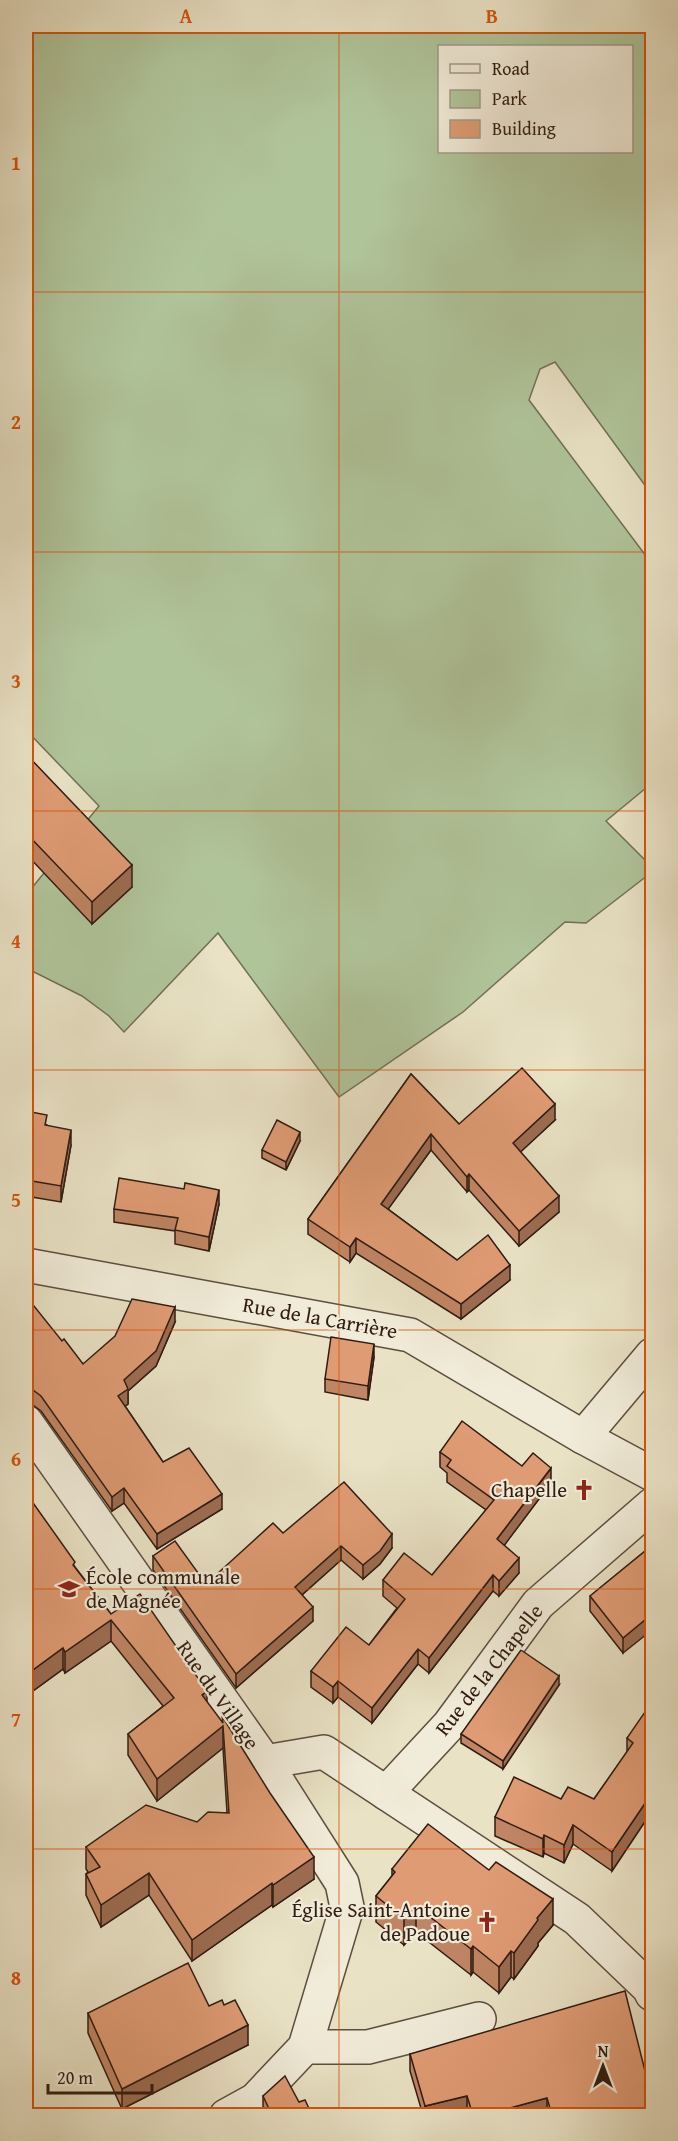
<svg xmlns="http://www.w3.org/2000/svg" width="678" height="2141" viewBox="0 0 678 2141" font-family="'Gentium Book Plus',serif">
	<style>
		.green { fill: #b0c49a; stroke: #707056; stroke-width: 1.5; fill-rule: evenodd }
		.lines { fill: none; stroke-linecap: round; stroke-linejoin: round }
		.minor-casing { stroke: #5e4d3f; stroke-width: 36 }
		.minor { stroke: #f1ecd9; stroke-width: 33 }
		.wall { fill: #c08564; stroke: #301b12; stroke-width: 1.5 }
		.shaded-wall { fill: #9c6c51; stroke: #301b12; stroke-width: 1.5 }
		.building { fill: #df9b74; stroke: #301b12; stroke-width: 1.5 }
		.grid { fill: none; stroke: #d6530d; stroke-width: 1.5; stroke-opacity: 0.55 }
		.labels { text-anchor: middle; stroke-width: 4.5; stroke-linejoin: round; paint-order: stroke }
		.street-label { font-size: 21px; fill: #301b12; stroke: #f1ecd9 }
		.poi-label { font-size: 21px; fill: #301b12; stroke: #f1ecd9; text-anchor: end }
		.neatline { fill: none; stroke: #d6530d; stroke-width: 2 }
		.grid-label { font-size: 20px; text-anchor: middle; font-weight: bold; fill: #d6530d }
	</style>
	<rect width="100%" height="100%" fill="#e9e2c5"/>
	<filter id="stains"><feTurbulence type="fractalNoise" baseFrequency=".00333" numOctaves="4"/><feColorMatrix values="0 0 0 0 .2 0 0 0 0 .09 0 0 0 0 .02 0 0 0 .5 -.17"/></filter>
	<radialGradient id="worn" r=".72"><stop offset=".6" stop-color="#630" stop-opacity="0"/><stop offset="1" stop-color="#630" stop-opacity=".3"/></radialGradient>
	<path class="green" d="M26,26H652V495L555,362L540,369L529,400L652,564V783L606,821L652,867V872L586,923L565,922L463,1012L339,1097L218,933L124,1032L109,1016L82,996L26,968V895L99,806L26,730ZM440,46H632V152H440Z"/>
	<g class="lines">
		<defs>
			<g id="minor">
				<polyline points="26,1265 410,1335 583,1437 652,1474"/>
				<polyline points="26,1422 265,1762 342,1883 347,1907 305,2047 255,2100 226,2116"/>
				<polyline points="583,1437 652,1355"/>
				<polyline points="265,1762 324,1752 577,1919 649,1988 652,1994"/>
				<polyline points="386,1793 449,1725 538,1604 652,1505"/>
				<polyline points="305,2047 368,2047 479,2019"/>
			</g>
		</defs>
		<use href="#minor" class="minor-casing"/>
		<use href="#minor" class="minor"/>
	</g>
	<g class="wall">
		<polygon points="26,755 132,887 92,924 26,854"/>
		<polygon points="411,1074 459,1124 555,1120 520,1152 559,1212 519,1246 469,1190 467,1192 431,1150 388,1209 457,1260 510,1280 461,1319 356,1253 350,1262 308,1234 308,1219"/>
		<polygon points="26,1097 26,1111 47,1125 71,1145 61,1202 26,1196"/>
		<polygon points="300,1141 286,1170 262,1158 262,1150"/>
		<polygon points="652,1154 652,1181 647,1175 647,1160"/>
		<polygon points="219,1204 209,1251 175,1244 175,1231 114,1222 114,1209"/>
		<polygon points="26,1313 62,1341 83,1364 175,1322 156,1366 128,1391 128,1404 125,1406 163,1462 222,1509 157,1549 124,1503 112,1511 41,1411 33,1405 26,1394"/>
		<polygon points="374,1357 368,1400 325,1392 325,1379"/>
		<polygon points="652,1403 652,1422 651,1421 651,1405"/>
		<polygon points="440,1452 522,1466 551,1483 504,1545 519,1573 499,1596 493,1591 429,1673 418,1664 372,1723 338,1697 333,1703 311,1687 311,1671 369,1645 397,1608 383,1596 383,1580 432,1575 486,1510 447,1482 447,1473 440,1467"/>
		<polygon points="26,1493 75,1567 111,1614 207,1702 314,1879 273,1907 272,1905 192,1961 149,1895 101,1927 86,1895 86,1874 88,1872 86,1869 86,1847 197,1822 227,1813 223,1748 157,1801 128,1755 128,1734 163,1706 111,1641 65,1673 63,1669 26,1696"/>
		<polygon points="283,1533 392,1548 380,1564 363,1579 341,1560 302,1595 313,1621 236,1688 153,1570 153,1556 206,1584"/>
		<polygon points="652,1536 623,1653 590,1611 590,1596 645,1551 645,1542"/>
		<polygon points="559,1685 503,1769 461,1743 461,1734"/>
		<polygon points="652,1713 652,1811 612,1871 573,1844 564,1863 544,1853 543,1857 495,1836 495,1817 561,1799 594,1799 627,1752 627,1738"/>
		<polygon points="392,1869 553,1925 538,1943 538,1946 514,1979 511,1977 499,1993 473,1972 471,1975 416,1932 404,1945 376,1922 376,1896 392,1876"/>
		<polygon points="224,2005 248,2045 122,2109 88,2033 88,2013"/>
		<polygon points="410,2054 652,2115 468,2115 467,2114 460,2115 423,2115 410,2071"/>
		<polygon points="263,2096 299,2102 312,2115 263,2115"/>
	</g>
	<g class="shaded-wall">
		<polygon points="132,865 132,887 92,924 92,902"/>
		<polygon points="555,1104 555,1120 513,1159 513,1143"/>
		<polygon points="71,1130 71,1145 61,1202 61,1186"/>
		<polygon points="300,1132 300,1141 286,1170 286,1162"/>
		<polygon points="431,1134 431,1150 381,1219 381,1204"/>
		<polygon points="469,1174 469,1190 467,1192 467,1177"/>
		<polygon points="219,1190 219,1204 209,1251 209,1237"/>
		<polygon points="559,1196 559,1212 519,1246 519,1231"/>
		<polygon points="356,1238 356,1253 350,1262 350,1247"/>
		<polygon points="510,1265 510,1280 461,1319 461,1304"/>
		<polygon points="175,1307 175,1322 156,1366 128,1391 128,1404 118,1411 118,1396 124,1380"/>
		<polygon points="374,1344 374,1357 368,1400 368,1386"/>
		<polygon points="551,1468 551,1483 497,1555 497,1539"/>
		<polygon points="124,1488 124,1503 112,1511 112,1497"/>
		<polygon points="222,1494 222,1509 157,1549 157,1534"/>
		<polygon points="392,1534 392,1548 380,1564 363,1579 363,1565"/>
		<polygon points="341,1546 341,1560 295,1601 295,1587"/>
		<polygon points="519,1558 519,1573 499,1596 499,1581"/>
		<polygon points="493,1575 493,1591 429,1673 429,1658"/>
		<polygon points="313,1607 313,1621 236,1688 236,1674"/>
		<polygon points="652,1614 652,1630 623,1653 623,1638"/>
		<polygon points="111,1620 111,1641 65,1673 65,1652"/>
		<polygon points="63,1648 63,1669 26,1696 26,1675"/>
		<polygon points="418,1649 418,1664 372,1723 372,1708"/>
		<polygon points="559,1676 559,1685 503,1769 503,1761"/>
		<polygon points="338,1681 338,1697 333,1703 333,1687"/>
		<polygon points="207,1691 207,1713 202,1695"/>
		<polygon points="223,1726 223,1748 157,1801 157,1779"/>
		<polygon points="652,1793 652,1811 612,1871 612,1852"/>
		<polygon points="573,1825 573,1844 564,1863 564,1845"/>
		<polygon points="544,1835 544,1853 543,1857 543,1839"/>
		<polygon points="314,1857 314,1879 273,1907 273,1885"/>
		<polygon points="149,1873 149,1895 101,1927 101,1905"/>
		<polygon points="272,1883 272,1905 192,1961 192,1940"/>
		<polygon points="553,1899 553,1925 538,1943 538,1946 514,1979 514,1953 537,1918"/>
		<polygon points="416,1906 416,1932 404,1945 404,1919"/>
		<polygon points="473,1946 473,1972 471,1975 471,1949"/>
		<polygon points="511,1951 511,1977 499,1993 499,1967"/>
		<polygon points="248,2025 248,2045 122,2109 122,2089"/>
		<polygon points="467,2096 467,2114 460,2115 425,2115 425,2106"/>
		<polygon points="547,2098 547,2115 484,2115"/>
		<polygon points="652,2108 652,2115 627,2115"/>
	</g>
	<g class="building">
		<polygon points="26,754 132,865 92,902 26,833"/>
		<polygon points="522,1068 555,1104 513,1143 559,1196 519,1231 469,1174 467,1177 431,1134 381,1204 457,1260 488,1235 510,1265 461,1304 356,1238 350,1247 308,1219 411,1074 459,1124"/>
		<polygon points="26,1111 47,1115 45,1125 71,1130 61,1186 26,1180"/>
		<polygon points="277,1120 300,1132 286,1162 262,1150"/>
		<polygon points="652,1154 652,1166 647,1160"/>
		<polygon points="119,1178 184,1189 185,1183 219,1190 209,1237 175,1230 178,1218 114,1209"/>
		<polygon points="132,1299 175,1307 156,1351 124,1380 128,1389 118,1396 163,1462 189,1448 222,1494 157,1534 124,1488 112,1497 41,1396 33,1390 26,1379 26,1313 34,1306 62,1341 64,1339 83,1364 115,1336"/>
		<polygon points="331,1337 374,1344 368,1386 325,1379"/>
		<polygon points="462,1421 522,1466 533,1453 551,1468 497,1539 519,1558 499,1581 493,1575 429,1658 418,1649 372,1708 338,1681 333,1687 311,1671 346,1627 369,1645 405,1599 383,1580 404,1553 432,1575 494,1500 447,1466 451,1460 440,1452"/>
		<polygon points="344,1482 392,1534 380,1551 363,1565 341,1546 295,1587 313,1607 236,1674 153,1556 175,1541 206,1584 273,1523 283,1533"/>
		<polygon points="26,1493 75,1562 73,1565 111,1614 140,1594 207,1691 202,1695 223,1723 222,1716 270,1793 314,1857 273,1885 272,1883 192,1940 149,1873 101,1905 86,1874 100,1867 86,1847 146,1805 197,1822 208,1812 229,1813 223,1726 157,1779 128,1734 174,1698 111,1620 65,1652 63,1648 26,1675"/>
		<polygon points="652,1536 652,1614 623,1638 590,1596 650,1547 645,1542"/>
		<polygon points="521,1650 559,1676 503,1761 461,1734"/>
		<polygon points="647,1709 652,1713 652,1793 612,1852 573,1825 564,1845 544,1835 543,1839 495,1817 514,1777 561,1799 568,1787 594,1799 633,1743 627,1738"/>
		<polygon points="428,1824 489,1870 496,1862 553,1899 537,1918 538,1920 514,1953 511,1951 499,1967 473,1946 471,1949 416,1906 404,1919 376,1896 395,1872 392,1869"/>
		<polygon points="188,1963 209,2006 222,2000 224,2005 235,2000 248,2025 122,2089 88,2013"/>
		<polygon points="625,1991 645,2071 652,2069 652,2108 627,2115 552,2115 547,2098 484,2115 473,2115 467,2096 425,2106 410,2054"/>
		<polygon points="285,2076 299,2102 305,2100 312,2115 268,2115 271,2113 263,2096"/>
		<polygon points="32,2103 36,2115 26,2115 26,2105"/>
	</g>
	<path class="grid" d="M339,26V2116M26,292H652M26,552H652M26,811H652M26,1070H652M26,1330H652M26,1589H652M26,1849H652"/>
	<defs>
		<symbol id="church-bare" viewBox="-9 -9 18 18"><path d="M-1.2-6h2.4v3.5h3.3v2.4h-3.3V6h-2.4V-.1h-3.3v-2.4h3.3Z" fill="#8f2418" stroke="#f1ecd9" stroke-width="2.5" paint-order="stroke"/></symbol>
		<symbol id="school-bare" viewBox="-9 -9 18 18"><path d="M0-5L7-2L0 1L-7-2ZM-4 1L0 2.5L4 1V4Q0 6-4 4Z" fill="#8f2418" stroke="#f1ecd9" stroke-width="2.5" paint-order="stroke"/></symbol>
	</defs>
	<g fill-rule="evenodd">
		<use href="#church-bare" x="569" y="1475" width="30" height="30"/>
		<use href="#school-bare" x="54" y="1574" width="30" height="30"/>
		<use href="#church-bare" x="472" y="1907" width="30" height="30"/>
	</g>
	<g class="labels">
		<g class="street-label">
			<text transform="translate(320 1318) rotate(10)" y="7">Rue de la Carrière</text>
			<text transform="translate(489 1670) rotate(-52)" y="7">Rue de la Chapelle</text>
			<text transform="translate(218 1695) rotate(55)" y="7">Rue du Village</text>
		</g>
		<g class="poi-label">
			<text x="567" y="1497">Chapelle</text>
			<text x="86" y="1584" text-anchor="start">École communale<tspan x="86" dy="24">de Magnée</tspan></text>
			<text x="470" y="1917">Église Saint-Antoine<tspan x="470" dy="24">de Padoue</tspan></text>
		</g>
	</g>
	<rect width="678" height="2141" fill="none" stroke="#e9e2c5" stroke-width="66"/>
	<rect x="438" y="45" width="195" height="108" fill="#f1ecd9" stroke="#a49889" stroke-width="1.5"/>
	<rect x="450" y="64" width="30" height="9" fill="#f1ecd9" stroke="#a49889" stroke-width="1.5"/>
	<text x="492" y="75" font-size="18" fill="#301b12">Road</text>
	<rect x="450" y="90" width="30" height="18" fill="#b0c49a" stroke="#a49889" stroke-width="1.5"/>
	<text x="492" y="105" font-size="18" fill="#301b12">Park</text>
	<rect x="450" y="120" width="30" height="18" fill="#df9b74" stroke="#a49889" stroke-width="1.5"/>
	<text x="492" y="135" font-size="18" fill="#301b12">Building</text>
	<g transform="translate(603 2066)" stroke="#f1ecd9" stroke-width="4.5" paint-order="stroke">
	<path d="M0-4.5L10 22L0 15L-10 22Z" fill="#301b12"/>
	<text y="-9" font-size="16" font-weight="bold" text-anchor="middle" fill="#301b12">N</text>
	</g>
	<path d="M48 2084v9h104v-9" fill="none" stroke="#301b12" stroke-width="3"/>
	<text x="57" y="2084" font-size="18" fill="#301b12" stroke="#f1ecd9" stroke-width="4.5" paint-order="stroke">20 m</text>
	<rect x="33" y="33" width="612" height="2075" class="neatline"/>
	<g class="grid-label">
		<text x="186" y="23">A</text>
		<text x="492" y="23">B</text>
		<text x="16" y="170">1</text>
		<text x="16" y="429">2</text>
		<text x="16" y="688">3</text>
		<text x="16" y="948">4</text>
		<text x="16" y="1207">5</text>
		<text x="16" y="1466">6</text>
		<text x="16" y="1726">7</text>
		<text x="16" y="1985">8</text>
	</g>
	<rect width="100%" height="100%" filter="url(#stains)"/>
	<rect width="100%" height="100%" fill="url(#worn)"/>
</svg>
